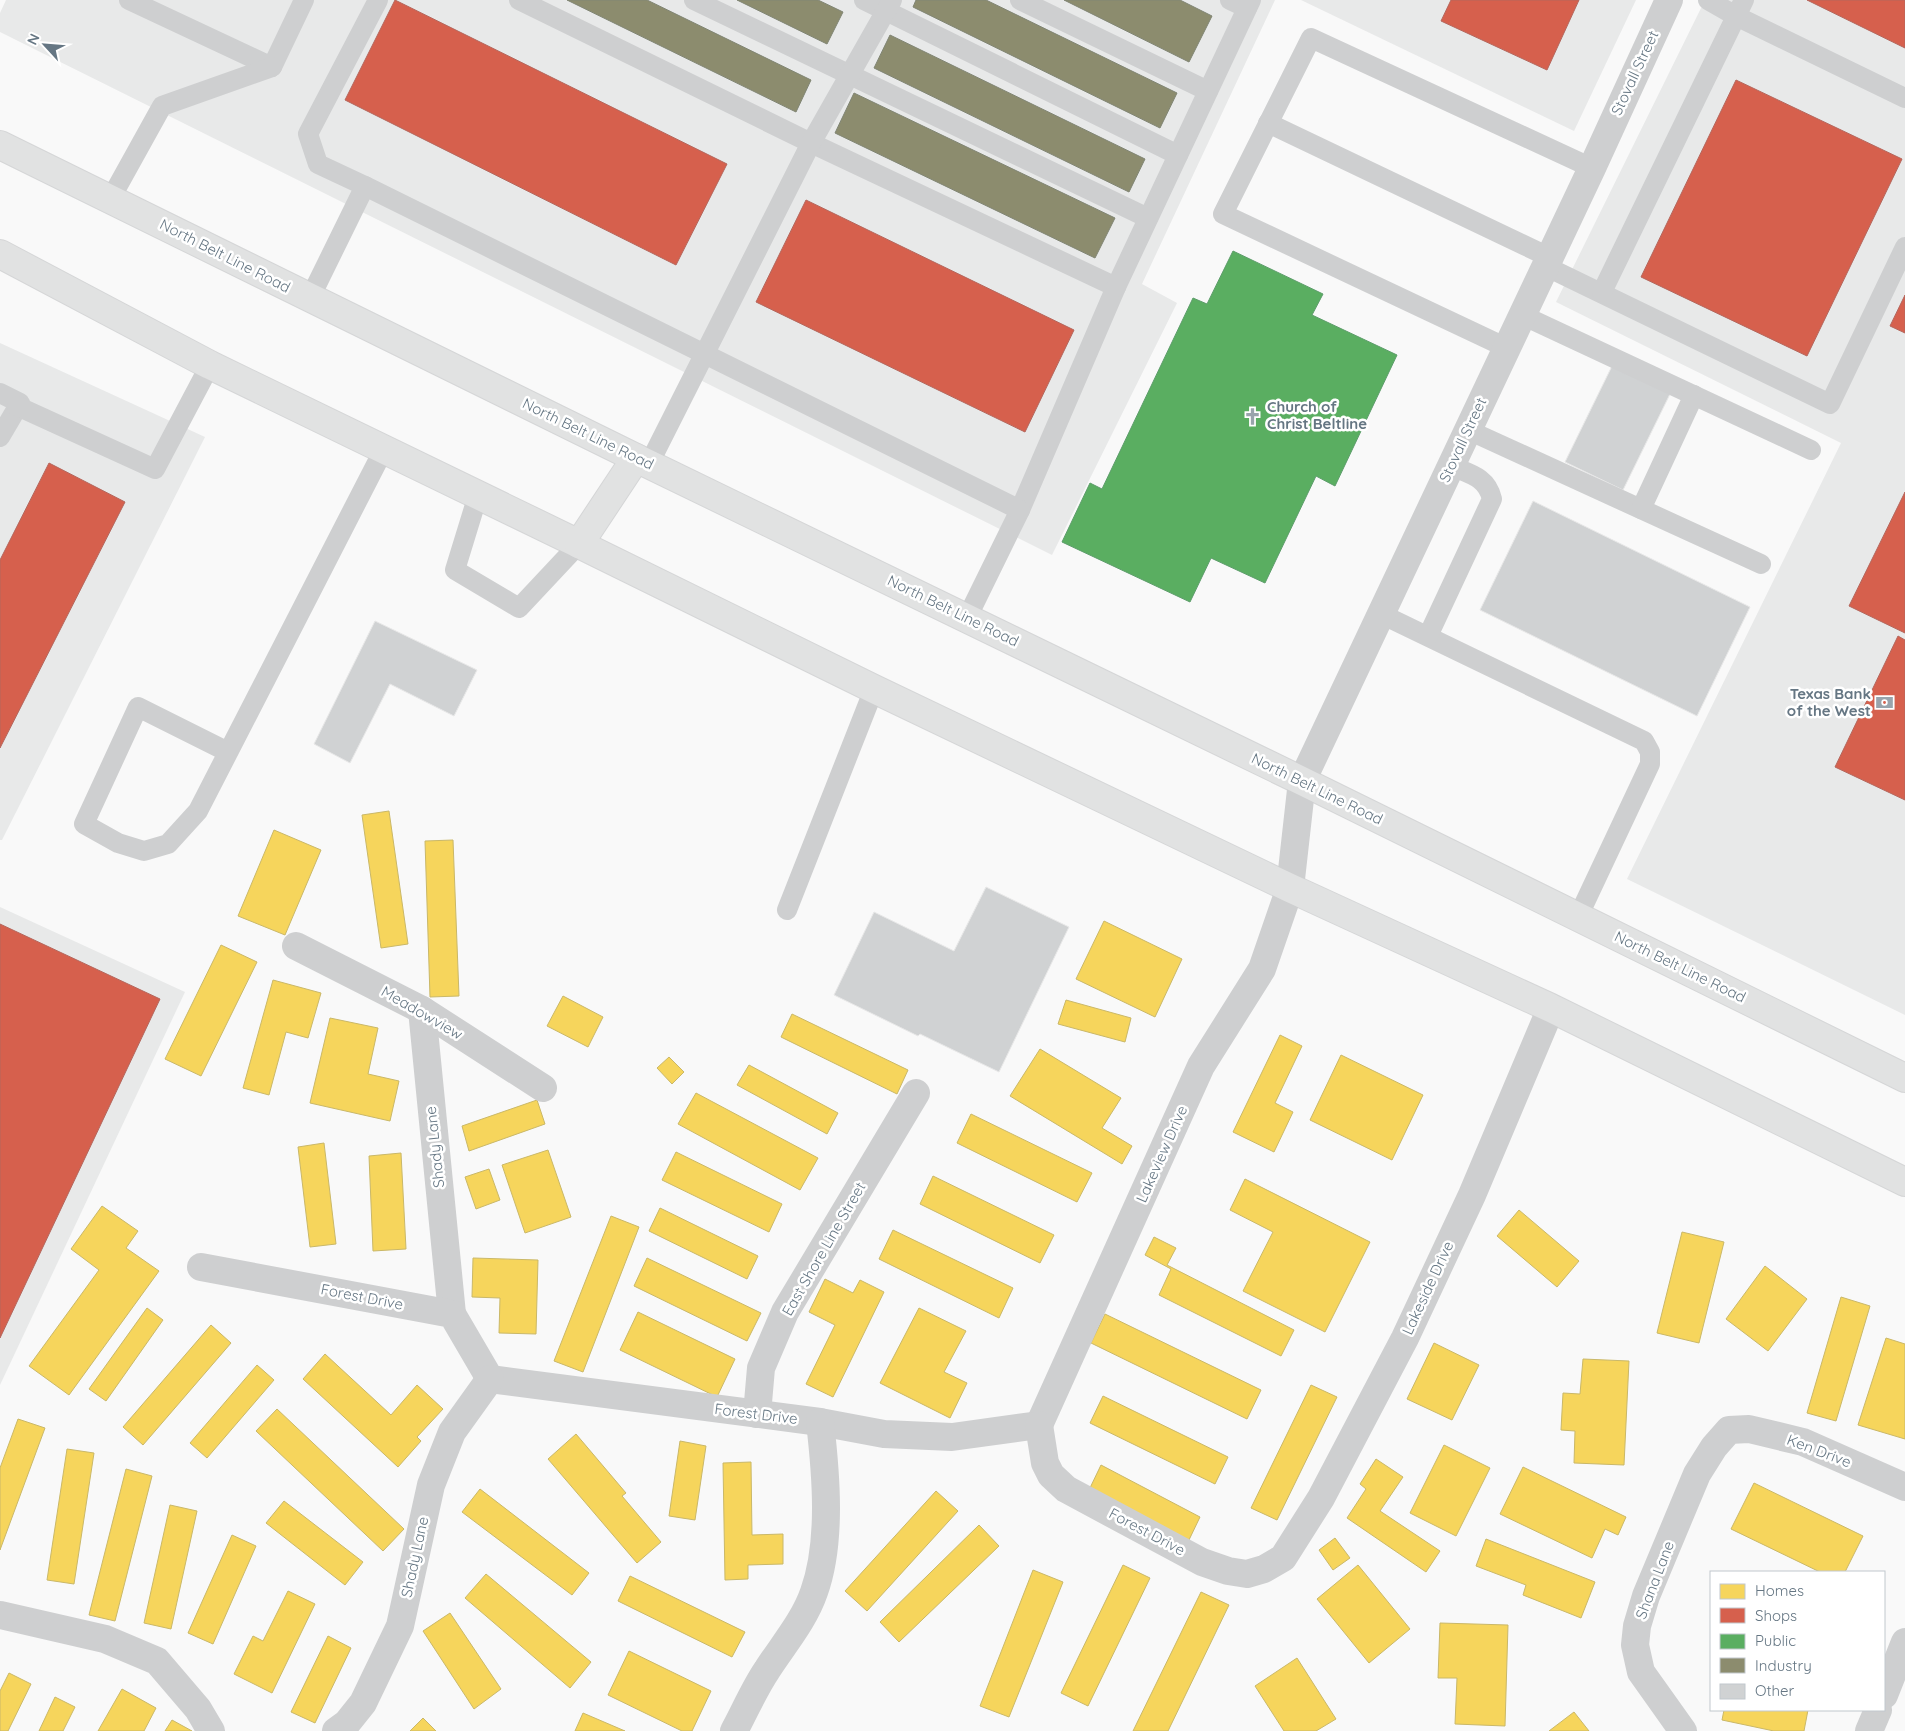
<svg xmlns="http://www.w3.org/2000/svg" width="1905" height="1731" viewBox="0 0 1905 1731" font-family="Quicksand,sans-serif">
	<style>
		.built { fill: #e8e9e9 }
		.homes { fill: #f6d55c; stroke: #cab868 }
		.shops { fill: #d6604d; stroke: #b4675d }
		.public { fill: #5aae61; stroke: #5d9d6b }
		.industry { fill: #8c8c6e; stroke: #808574 }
		.building { fill: #d0d2d3; stroke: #e8e8e8 }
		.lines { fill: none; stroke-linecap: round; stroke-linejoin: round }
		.primary-casing { stroke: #d5d6d7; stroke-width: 30 }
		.service { stroke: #cecfd0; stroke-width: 20 }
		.minor { stroke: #cecfd0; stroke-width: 28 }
		.primary { stroke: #e1e2e2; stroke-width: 28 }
		.labels { text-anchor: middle; stroke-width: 5; stroke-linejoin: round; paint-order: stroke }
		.street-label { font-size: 15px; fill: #657683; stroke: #fff }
		.poi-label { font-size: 15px; font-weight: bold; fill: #657683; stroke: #fff; text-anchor: start }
	</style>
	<rect width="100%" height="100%" fill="#f9f9f9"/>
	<g class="built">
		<polygon points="6,0 1275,0 1142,284 1177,303 1052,555 0,32 0,13"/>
		<polygon points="1301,0 1636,0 1574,131"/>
		<polygon points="1705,0 1905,0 1905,1015 1627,879 1841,443 1556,302"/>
		<polygon points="0,343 205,437 2,840 0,840"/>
		<polygon points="0,907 185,992 0,1385"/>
	</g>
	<g class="homes">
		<polygon points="389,811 408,944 381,948 362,815"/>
		<polygon points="274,830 321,850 285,935 238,916"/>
		<polygon points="453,840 459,996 430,997 425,841"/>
		<polygon points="1104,921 1182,959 1155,1017 1076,979"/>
		<polygon points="221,945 257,962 201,1076 165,1059"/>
		<polygon points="273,980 321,993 308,1038 286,1032 269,1095 243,1088"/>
		<polygon points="563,996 603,1017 588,1047 547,1026"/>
		<polygon points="1066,1000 1131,1018 1125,1042 1058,1024"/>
		<polygon points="792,1014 908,1070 897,1094 781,1037"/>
		<polygon points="330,1018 378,1028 368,1074 399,1081 390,1121 310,1103"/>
		<polygon points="1280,1035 1302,1046 1275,1103 1293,1112 1274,1152 1233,1132"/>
		<polygon points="1040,1049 1121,1098 1102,1128 1132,1146 1122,1164 1010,1096"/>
		<polygon points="1341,1055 1423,1095 1392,1160 1310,1120"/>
		<polygon points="669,1057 684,1072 672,1084 657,1068"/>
		<polygon points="749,1065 838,1113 827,1134 737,1085"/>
		<polygon points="696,1093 818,1158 800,1190 678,1124"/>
		<polygon points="537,1100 545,1124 469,1151 462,1126"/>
		<polygon points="971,1114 1092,1173 1077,1202 957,1143"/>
		<polygon points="324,1143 336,1244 310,1247 298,1147"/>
		<polygon points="548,1150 571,1217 525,1233 502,1165"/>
		<polygon points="676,1152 782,1204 769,1232 662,1180"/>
		<polygon points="401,1153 406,1249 373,1251 369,1156"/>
		<polygon points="489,1169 500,1200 476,1209 465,1177"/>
		<polygon points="933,1176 1054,1235 1040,1263 920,1204"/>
		<polygon points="1245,1179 1370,1242 1325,1332 1243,1291 1273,1232 1230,1210"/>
		<polygon points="102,1206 138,1231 126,1248 159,1271 69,1395 29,1366 99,1270 71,1249"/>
		<polygon points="660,1208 758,1256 747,1279 649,1231"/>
		<polygon points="1519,1210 1579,1261 1557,1287 1497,1236"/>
		<polygon points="611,1216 639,1227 583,1372 554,1361"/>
		<polygon points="893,1230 1013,1288 999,1318 879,1259"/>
		<polygon points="1682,1232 1724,1242 1699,1343 1657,1333"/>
		<polygon points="1154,1237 1176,1248 1167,1265 1294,1330 1281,1356 1159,1295 1171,1269 1145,1255"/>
		<polygon points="473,1258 538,1260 536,1334 499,1333 500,1298 472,1297"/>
		<polygon points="647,1258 761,1313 747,1341 634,1286"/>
		<polygon points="1765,1266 1807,1299 1768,1351 1726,1319"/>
		<polygon points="825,1279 853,1293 860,1280 884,1292 833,1397 806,1384 835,1325 809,1312"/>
		<polygon points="1841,1297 1870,1306 1836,1421 1807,1413"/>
		<polygon points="147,1308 163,1320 106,1401 89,1389"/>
		<polygon points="919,1308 966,1331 944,1372 967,1383 950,1418 880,1383"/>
		<polygon points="638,1312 735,1359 717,1397 620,1350"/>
		<polygon points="1105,1314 1261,1390 1247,1419 1091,1343"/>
		<polygon points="211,1325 231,1343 143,1445 123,1427"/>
		<polygon points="1886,1338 1905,1344 1905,1439 1858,1425"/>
		<polygon points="1434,1343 1479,1365 1452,1420 1407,1399"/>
		<polygon points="325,1354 391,1415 417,1385 443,1409 417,1437 421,1441 398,1467 303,1379"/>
		<polygon points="1583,1359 1629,1361 1624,1465 1574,1463 1575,1431 1561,1430 1563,1393 1580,1394"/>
		<polygon points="257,1365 274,1380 207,1458 190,1443"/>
		<polygon points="1311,1385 1337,1397 1277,1520 1251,1508"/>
		<polygon points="1103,1396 1228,1457 1215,1484 1090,1423"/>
		<polygon points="277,1409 404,1529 383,1551 256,1431"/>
		<polygon points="18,1419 45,1428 0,1550 0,1468"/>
		<polygon points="576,1434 626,1493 622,1496 661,1542 637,1563 548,1459"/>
		<polygon points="680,1441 706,1446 695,1520 669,1516"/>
		<polygon points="1444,1445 1490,1468 1456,1536 1410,1513"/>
		<polygon points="67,1449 94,1453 74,1584 47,1580"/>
		<polygon points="1376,1459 1403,1477 1380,1511 1440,1551 1426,1572 1347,1518 1366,1489 1360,1484"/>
		<polygon points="751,1462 752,1535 783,1534 783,1564 748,1565 748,1579 725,1580 723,1463"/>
		<polygon points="1101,1465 1200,1517 1188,1542 1089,1490"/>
		<polygon points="1523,1467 1626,1517 1618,1535 1605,1529 1592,1558 1500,1514"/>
		<polygon points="126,1469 152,1476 115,1621 89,1615"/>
		<polygon points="1754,1483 1863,1536 1845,1572 1820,1572 1731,1529"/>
		<polygon points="480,1489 589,1573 572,1595 462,1512"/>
		<polygon points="936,1491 958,1511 867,1611 845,1591"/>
		<polygon points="284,1501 363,1562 345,1585 266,1523"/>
		<polygon points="170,1505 197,1511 171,1629 144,1623"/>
		<polygon points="979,1525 999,1546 899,1642 880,1622"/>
		<polygon points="232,1535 256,1546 213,1644 188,1633"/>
		<polygon points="1335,1538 1350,1558 1333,1570 1319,1550"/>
		<polygon points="1486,1539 1595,1582 1581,1618 1523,1595 1526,1585 1476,1566"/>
		<polygon points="1123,1565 1150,1578 1088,1706 1061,1693"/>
		<polygon points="1358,1565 1410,1629 1369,1663 1317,1599"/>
		<polygon points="1033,1570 1063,1582 1009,1717 980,1706"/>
		<polygon points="486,1574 591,1662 570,1688 465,1598"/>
		<polygon points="630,1576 745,1632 732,1657 618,1601"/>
		<polygon points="288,1591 315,1604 272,1693 234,1674 253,1636 263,1641"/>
		<polygon points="1201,1592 1229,1605 1168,1731 1133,1731"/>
		<polygon points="450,1613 501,1689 474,1709 423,1631"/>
		<polygon points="1440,1623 1508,1625 1505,1726 1455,1724 1457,1678 1438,1678"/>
		<polygon points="328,1636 351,1648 315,1723 291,1712"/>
		<polygon points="629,1651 711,1691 692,1731 682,1731 608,1695"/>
		<polygon points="1297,1658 1336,1719 1316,1731 1284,1731 1255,1686"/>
		<polygon points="9,1673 31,1684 8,1731 0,1731 0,1691"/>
		<polygon points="122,1689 156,1708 144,1731 98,1731"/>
		<polygon points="55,1697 75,1707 63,1731 39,1731"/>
		<polygon points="1724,1710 1808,1710 1804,1731 1774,1731 1722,1720"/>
		<polygon points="1574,1712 1589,1731 1549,1731"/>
		<polygon points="583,1713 625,1731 575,1731"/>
		<polygon points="423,1718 436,1731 410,1731"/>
		<polygon points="172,1720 192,1731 165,1731"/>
	</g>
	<g class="shops">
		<polygon points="395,0 727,164 676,265 345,100"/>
		<polygon points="1451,0 1579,0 1547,70 1441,21"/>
		<polygon points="1807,0 1905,0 1905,48"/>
		<polygon points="1736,80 1902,159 1807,356 1641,277"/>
		<polygon points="806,200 1074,330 1025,432 756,302"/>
		<polygon points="1905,295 1905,333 1890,326"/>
		<polygon points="49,463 125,502 0,748 0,560"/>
		<polygon points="1905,492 1905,633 1849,606"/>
		<polygon points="1898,636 1905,640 1905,800 1835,767"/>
		<polygon points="0,924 160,999 0,1338"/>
	</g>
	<polygon class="public" points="1233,251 1323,294 1312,315 1397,355 1335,486 1316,476 1265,583 1211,558 1190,602 1062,542 1090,483 1102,489 1193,298 1207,304"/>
	<g class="industry">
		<polygon points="567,0 647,0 811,80 796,112"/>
		<polygon points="737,0 818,0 843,12 827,44"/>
		<polygon points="916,0 986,0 1177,93 1160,128 913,7"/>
		<polygon points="1064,0 1180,0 1212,16 1189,62"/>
		<polygon points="890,35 1145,159 1129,192 874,68"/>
		<polygon points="854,93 1115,218 1095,258 835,133"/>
	</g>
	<g class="building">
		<polygon points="1612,366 1670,394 1623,490 1565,462"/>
		<polygon points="1533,501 1750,607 1697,716 1480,610"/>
		<polygon points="375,621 477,670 454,716 390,684 350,763 314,744"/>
		<polygon points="986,887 1069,927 999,1072 920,1034 918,1036 834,995 874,912 954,951"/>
	</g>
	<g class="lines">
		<defs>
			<g id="primary">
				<polyline points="0,145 636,458 1302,781 1905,1078"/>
				<polyline points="0,254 210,365 579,544 874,689 1290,888 1551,1008 1905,1182"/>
				<polyline points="579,544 636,458"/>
			</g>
		</defs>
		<use href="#primary" class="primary-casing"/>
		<g class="service">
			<polyline points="129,0 272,67 304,0"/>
			<polyline points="519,0 811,143 1116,287 1020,510 967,618"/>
			<polyline points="694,0 1148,218"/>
			<polyline points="864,0 1178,155"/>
			<polyline points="1020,0 1208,91"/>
			<polyline points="1230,0 1247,8"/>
			<polyline points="1708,0 1736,16 1905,98"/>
			<polyline points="1268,123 1549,257"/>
			<polyline points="365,186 1020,510"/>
			<polyline points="111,198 162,106 272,67"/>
			<polyline points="1545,266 1830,404 1905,247"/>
			<polyline points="1116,287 1251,0"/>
			<polyline points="1602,292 1744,0"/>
			<polyline points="310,298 365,186 318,164 308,134 378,0"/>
			<polyline points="1522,315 1811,450"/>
			<polyline points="1507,348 1223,214 1311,38 1592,168"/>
			<polyline points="0,393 20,403 0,437"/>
			<polyline points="17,406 155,469 210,365"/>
			<polyline points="1468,430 1761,564"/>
			<polyline points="649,464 811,143 892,0"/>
			<polyline points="478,495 455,570 519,608 579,544"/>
			<polyline points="1641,509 1694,395"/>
			<polyline points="1381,614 1644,741 1650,752 1650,764 1578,917"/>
			<path d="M1428,636L1492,499C1487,477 1470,474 1451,466"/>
			<polyline points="228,752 138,707 84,824 118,843 144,851 168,844 198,811 384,449"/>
			<polyline points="787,910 874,689"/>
		</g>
		<g class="minor">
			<polyline points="296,946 422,1010 543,1088"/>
			<polyline points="422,1010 452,1314"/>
			<polyline points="201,1267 452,1314 490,1379 820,1422 884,1434 952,1437 1039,1425"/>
			<polyline points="757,1414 761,1368 785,1312 916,1093"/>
			<polyline points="1039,1425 1201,1066 1262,969 1290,888 1302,781 1592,168 1669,0"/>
			<polyline points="1039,1425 1045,1463 1051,1475 1066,1489 1202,1562 1228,1571 1247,1574 1264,1569 1283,1558 1321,1498 1405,1338 1472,1195 1551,1008"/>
			<polyline points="0,1615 105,1639 157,1661 198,1709 211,1731"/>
			<polyline points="1884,1695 1905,1642"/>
			<polyline points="336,1731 347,1723 363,1703 400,1626 431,1485 452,1432 490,1379"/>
			<path d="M734,1731C745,1711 754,1689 767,1670C783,1645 804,1621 814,1592C832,1542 826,1474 820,1422"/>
			<polyline points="1683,1731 1641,1672 1635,1645 1637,1626 1646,1596 1697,1474 1714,1447 1729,1430 1749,1429 1803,1442 1905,1487"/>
			<polyline points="1869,1731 1878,1710"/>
		</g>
		<use href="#primary" class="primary"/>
	</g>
	<defs>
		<symbol id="church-bare" viewBox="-9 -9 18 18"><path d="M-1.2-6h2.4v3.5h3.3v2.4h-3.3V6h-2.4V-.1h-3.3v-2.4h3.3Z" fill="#99a4ac" stroke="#fff" stroke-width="2.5" paint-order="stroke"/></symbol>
		<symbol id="bank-bare" viewBox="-9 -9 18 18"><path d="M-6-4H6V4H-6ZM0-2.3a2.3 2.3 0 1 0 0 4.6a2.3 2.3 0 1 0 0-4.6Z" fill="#99a4ac" stroke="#fff" stroke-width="2.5" paint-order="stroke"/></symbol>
	</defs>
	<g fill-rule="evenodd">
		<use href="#church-bare" x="1240" y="404" width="25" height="25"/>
		<use href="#bank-bare" x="1872" y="690" width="25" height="25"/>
	</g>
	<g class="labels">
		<g class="street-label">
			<text transform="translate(1635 73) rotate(-65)" y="5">Stovall Street</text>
			<text transform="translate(225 256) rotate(27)" y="5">North Belt Line Road</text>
			<text transform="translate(588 434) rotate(26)" y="5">North Belt Line Road</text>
			<text transform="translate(1463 440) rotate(-65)" y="5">Stovall Street</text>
			<text transform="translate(953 611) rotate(26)" y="5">North Belt Line Road</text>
			<text transform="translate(1317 789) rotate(26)" y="5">North Belt Line Road</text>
			<text transform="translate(1680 967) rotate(26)" y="5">North Belt Line Road</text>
			<text transform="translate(422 1013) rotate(30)" y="5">Meadowview</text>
			<text transform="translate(435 1147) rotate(-96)" y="5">Shady Lane</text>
			<text transform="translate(1162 1154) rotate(-66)" y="5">Lakeview Drive</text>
			<text transform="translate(824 1249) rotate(-60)" y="5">East Shore Line Street</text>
			<text transform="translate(1428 1288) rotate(-65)" y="5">Lakeside Drive</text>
			<text transform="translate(362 1297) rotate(11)" y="5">Forest Drive</text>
			<text transform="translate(756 1414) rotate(7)" y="5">Forest Drive</text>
			<text transform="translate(1819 1451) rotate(21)" y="5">Ken Drive</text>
			<text transform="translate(1147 1532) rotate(28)" y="5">Forest Drive</text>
			<text transform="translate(415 1557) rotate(-78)" y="5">Shady Lane</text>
			<text transform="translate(1655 1580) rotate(-69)" y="5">Shana Lane</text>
		</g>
		<g class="poi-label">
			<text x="1267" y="412">Church of<tspan x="1267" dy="17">Christ Beltline</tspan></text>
			<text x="1871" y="699" text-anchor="end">Texas Bank<tspan x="1871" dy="17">of the West</tspan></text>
		</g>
	</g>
	<rect x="1710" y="1571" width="175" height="140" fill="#ffffff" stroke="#c1c8cd"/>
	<rect x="1720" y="1584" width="25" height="15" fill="#f6d55c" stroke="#c1c8cd"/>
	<text x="1755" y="1596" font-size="15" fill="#657683">Homes</text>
	<rect x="1720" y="1608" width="25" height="15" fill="#d6604d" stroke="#c1c8cd"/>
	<text x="1755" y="1621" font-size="15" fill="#657683">Shops</text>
	<rect x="1720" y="1634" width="25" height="15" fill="#5aae61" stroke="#c1c8cd"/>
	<text x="1755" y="1646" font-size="15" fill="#657683">Public</text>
	<rect x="1720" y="1658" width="25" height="15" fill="#8c8c6e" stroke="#c1c8cd"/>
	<text x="1755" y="1671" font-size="15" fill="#657683">Industry</text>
	<rect x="1720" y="1684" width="25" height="15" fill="#d0d2d3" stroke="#c1c8cd"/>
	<text x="1755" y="1696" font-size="15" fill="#657683">Other</text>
	<g transform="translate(45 45) rotate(296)" stroke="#ffffff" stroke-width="4" paint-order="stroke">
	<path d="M0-4L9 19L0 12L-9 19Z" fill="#657683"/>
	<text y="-8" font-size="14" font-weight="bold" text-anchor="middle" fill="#657683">N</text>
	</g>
</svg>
